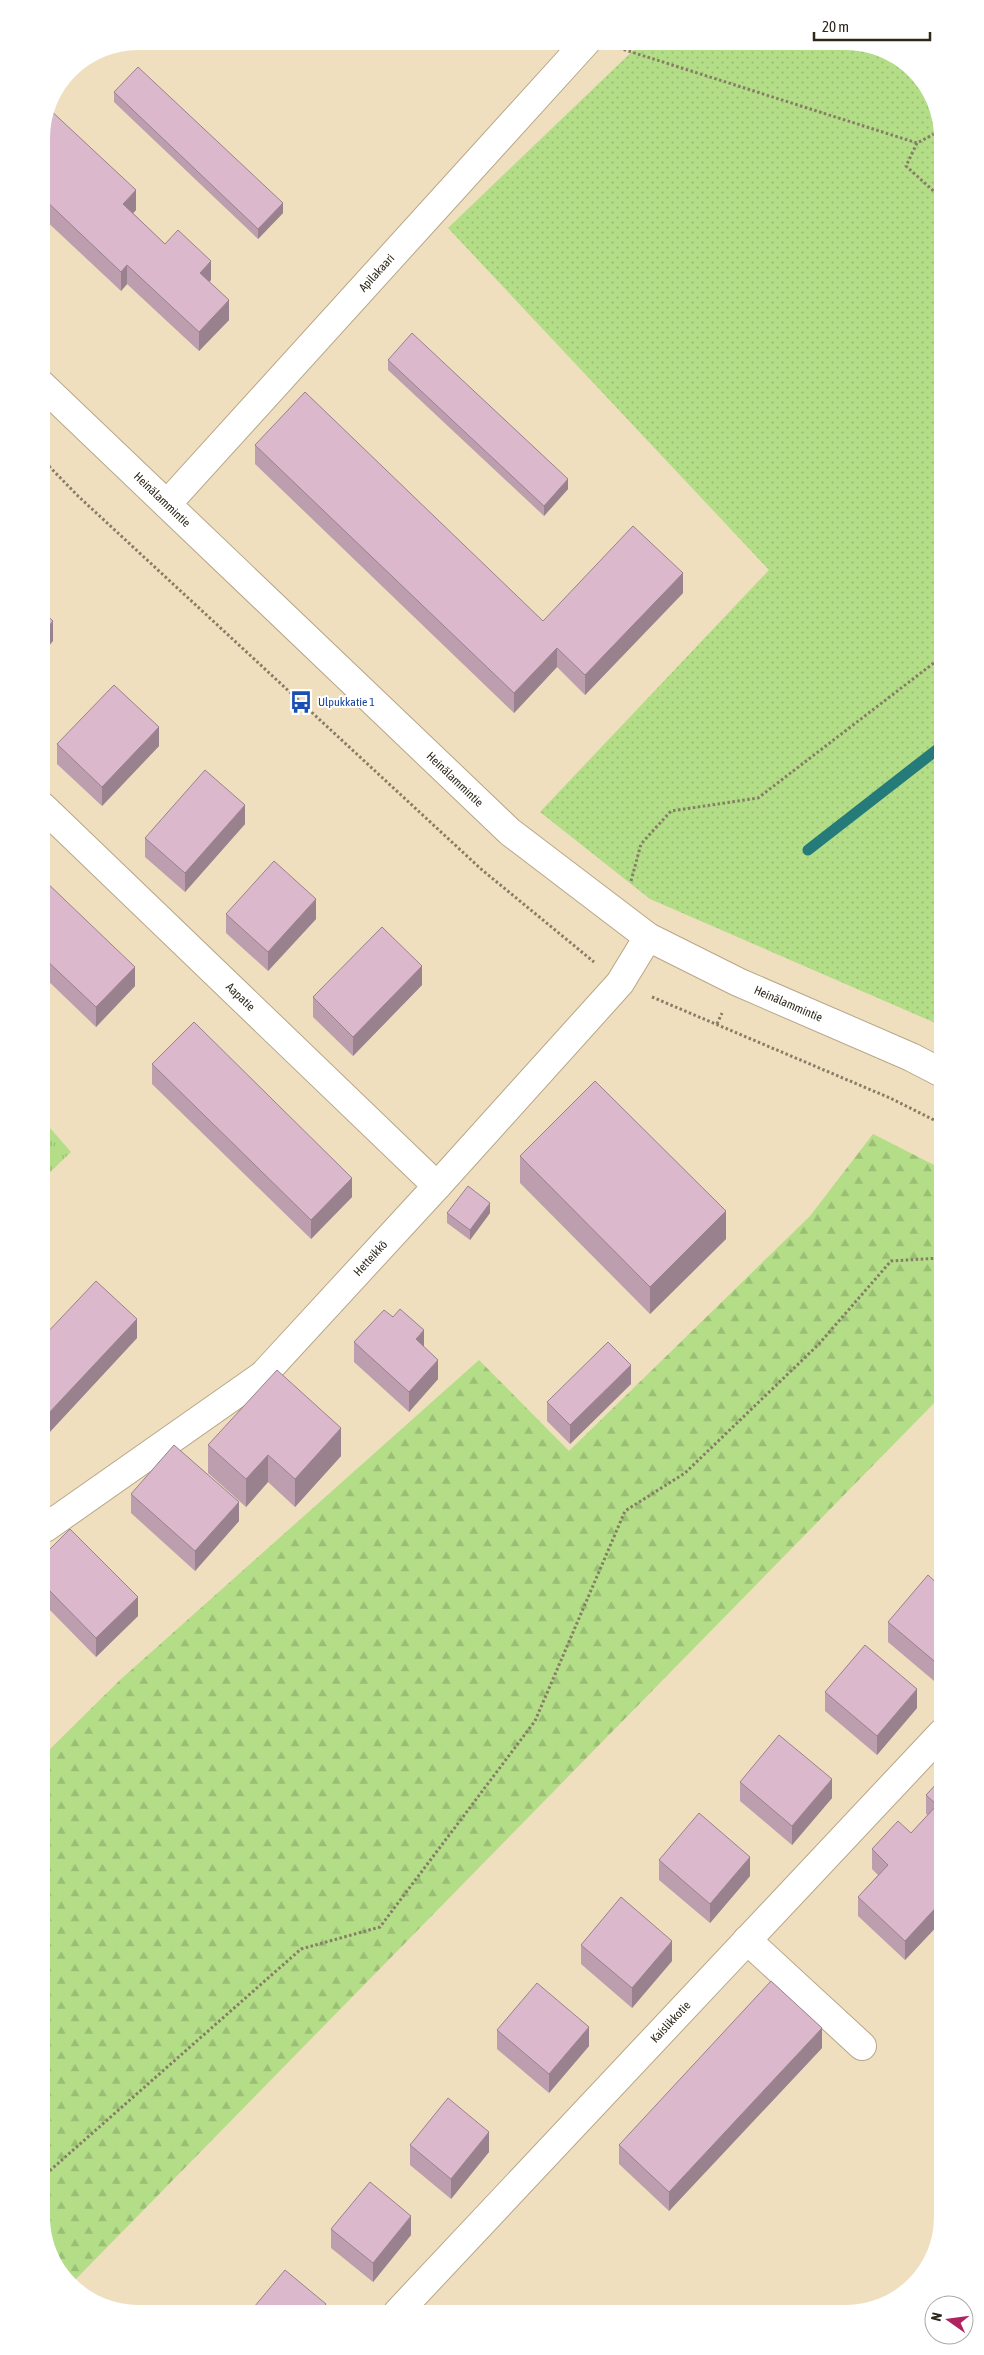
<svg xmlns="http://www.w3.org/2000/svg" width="984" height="2355" viewBox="0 0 984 2355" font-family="'Asap Condensed',sans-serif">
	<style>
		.grass { fill: url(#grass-dots) }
		.forest { fill: url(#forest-firs) }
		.park { fill: url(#park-tufts) }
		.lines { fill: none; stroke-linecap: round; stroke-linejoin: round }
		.stream { stroke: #247b7a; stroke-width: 11 }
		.minor-casing { stroke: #b7a788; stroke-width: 30 }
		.path { stroke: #877c66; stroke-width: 3; stroke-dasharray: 2.5 2.5; stroke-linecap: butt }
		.minor { stroke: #fff; stroke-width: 28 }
		.wall { fill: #bc9eaf }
		.shaded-wall { fill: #99818e }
		.building { fill: #dbb8cb; stroke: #99818e }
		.labels { text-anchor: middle; stroke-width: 4; stroke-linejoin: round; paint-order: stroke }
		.street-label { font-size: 12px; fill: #2e281b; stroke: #fff }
		.transit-label { font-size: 12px; fill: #164399; stroke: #fff; text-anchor: start }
	</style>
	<defs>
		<pattern id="grass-dots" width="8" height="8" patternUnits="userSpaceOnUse" patternTransform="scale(1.25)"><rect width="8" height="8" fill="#b3dd87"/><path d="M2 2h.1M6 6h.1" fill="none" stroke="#9abe74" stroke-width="1.8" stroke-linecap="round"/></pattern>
		<pattern id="forest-firs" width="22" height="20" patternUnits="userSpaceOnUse" patternTransform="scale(1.25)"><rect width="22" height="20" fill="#b3dd87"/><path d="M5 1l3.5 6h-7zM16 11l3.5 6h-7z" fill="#9abe74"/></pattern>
		<pattern id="park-tufts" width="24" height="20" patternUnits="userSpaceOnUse" patternTransform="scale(1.25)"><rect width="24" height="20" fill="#b3dd87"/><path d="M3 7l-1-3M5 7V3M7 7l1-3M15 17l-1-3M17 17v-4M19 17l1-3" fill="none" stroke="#9abe74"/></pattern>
	</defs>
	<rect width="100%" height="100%" fill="#efdfbe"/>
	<polygon class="grass" points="643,41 852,41 905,62 938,107 940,1025 650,899 540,812 769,570 448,228"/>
	<polygon class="forest" points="873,1134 940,1168 941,1396 72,2283 46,2248 45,1754 120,1680 479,1360 569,1451 810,1216"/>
	<polygon class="park" points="44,1121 71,1152 44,1178"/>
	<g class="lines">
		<polyline class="stream" points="808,850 939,748"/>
		<defs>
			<g id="minor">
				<path id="s1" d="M42,385L510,832L648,937L738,982L911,1057L940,1072"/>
				<path id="s2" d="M167,504L587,41"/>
				<path id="s3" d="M43,807L437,1186"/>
				<path id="s4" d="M45,1528L263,1375L437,1186L620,983L648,937"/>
				<polyline points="747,1940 862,2046"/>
				<path id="s5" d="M398,2312L942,1733"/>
			</g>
		</defs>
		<use href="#minor" class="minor-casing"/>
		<g class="path">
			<polyline points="619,48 917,143 938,132"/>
			<polyline points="917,143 906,166 938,195"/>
			<polyline points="42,459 78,496 481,869 594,962"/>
			<polyline points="631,881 641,844 671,811 758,798 939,659"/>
			<polyline points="652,997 890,1098 940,1123"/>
			<polyline points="717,1024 722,1013"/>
			<polyline points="46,2174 301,1949 380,1927 535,1721 625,1511 685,1473 818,1345 891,1261 940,1258"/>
		</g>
		<use href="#minor" class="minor"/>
	</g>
	<g class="wall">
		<polygon points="114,92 283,213 258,239 114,102"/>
		<polygon points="41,132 136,210 133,213 165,244 211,280 209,282 229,320 199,351 127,284 121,291 42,217"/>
		<polygon points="388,360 568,489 544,516 388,370"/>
		<polygon points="255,445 543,621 683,593 585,695 557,667 514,713 255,464"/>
		<polygon points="57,744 159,746 102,806 57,764"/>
		<polygon points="245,824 185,892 145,857 145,838"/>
		<polygon points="43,879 135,986 96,1027 43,976"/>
		<polygon points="226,914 316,919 268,971 226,933"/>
		<polygon points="422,985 353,1056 313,1017 313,997"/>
		<polygon points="152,1064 352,1197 311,1239 152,1084"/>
		<polygon points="520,1156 726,1239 650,1314 520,1183"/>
		<polygon points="447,1213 490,1213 470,1240 447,1223"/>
		<polygon points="44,1336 137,1338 47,1435 44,1433"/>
		<polygon points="354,1342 424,1347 438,1379 409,1412 354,1362"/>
		<polygon points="631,1384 570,1444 547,1421 547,1402"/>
		<polygon points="208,1445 341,1456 295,1507 268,1482 246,1507 208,1473"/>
		<polygon points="131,1494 239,1521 195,1571 131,1513"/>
		<polygon points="45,1554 138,1616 96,1657 45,1605"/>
		<polygon points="941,1587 940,1686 888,1642 888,1622"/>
		<polygon points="825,1692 917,1708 877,1755 825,1711"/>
		<polygon points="942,1778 942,1921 905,1960 858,1916 858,1897 878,1875 872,1869 872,1849 911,1833 928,1815 926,1814 926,1795"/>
		<polygon points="740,1782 832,1798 792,1845 740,1801"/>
		<polygon points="659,1860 750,1876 710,1923 659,1880"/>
		<polygon points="581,1945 672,1961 632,2008 581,1964"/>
		<polygon points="497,2030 589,2046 549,2093 497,2049"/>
		<polygon points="822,2048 669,2211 619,2164 619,2145"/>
		<polygon points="410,2145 489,2152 451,2199 410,2165"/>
		<polygon points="331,2229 411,2235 373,2282 331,2248"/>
	</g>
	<g class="shaded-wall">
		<polygon points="136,190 136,210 123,224 123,204"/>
		<polygon points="283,203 283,213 258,239 258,229"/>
		<polygon points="211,261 211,280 200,292 200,273"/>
		<polygon points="127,265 127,284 121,291 121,272"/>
		<polygon points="229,300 229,320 199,351 199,332"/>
		<polygon points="568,479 568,489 544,516 544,506"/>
		<polygon points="683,573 683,593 585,695 585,675"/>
		<polygon points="53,621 53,641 43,653 43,633"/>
		<polygon points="557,648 557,667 514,713 514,693"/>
		<polygon points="159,727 159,746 102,806 102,787"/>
		<polygon points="245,805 245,824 185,892 185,873"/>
		<polygon points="316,899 316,919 268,971 268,952"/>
		<polygon points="422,966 422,985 353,1056 353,1037"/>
		<polygon points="135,967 135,986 96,1027 96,1007"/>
		<polygon points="352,1178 352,1197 311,1239 311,1220"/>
		<polygon points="490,1203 490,1213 470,1240 470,1230"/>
		<polygon points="726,1211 726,1239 650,1314 650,1287"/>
		<polygon points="137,1319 137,1338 47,1435 47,1415"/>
		<polygon points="424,1330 424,1350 416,1339"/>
		<polygon points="438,1360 438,1379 409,1412 409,1392"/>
		<polygon points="631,1365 631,1384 570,1444 570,1425"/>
		<polygon points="341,1428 341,1456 295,1507 295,1479"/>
		<polygon points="268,1455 268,1482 246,1507 246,1479"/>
		<polygon points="239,1502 239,1521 195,1571 195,1551"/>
		<polygon points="138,1597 138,1616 96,1657 96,1638"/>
		<polygon points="941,1665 941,1684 940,1686 940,1666"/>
		<polygon points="917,1689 917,1708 877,1755 877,1736"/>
		<polygon points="832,1779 832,1798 792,1845 792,1826"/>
		<polygon points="750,1857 750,1876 710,1923 710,1904"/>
		<polygon points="942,1901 942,1921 905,1960 905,1941"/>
		<polygon points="672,1941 672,1961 632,2008 632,1988"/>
		<polygon points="589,2027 589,2046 549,2093 549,2074"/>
		<polygon points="822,2028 822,2048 669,2211 669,2192"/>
		<polygon points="489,2132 489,2152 451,2199 451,2179"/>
		<polygon points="411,2216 411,2235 373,2282 373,2263"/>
		<polygon points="326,2304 326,2312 319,2312"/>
	</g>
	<g class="building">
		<polygon points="138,67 283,203 258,229 114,92"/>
		<polygon points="47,107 136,190 123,204 165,244 178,230 211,261 200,273 229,300 199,332 127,265 121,272 42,197 41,132"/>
		<polygon points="412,333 568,479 544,506 388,360"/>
		<polygon points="305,392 543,621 633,526 683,573 585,675 557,648 514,693 255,445"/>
		<polygon points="43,612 53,621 43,633"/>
		<polygon points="114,685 159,727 102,787 57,744"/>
		<polygon points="205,770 245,805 185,873 145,838"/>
		<polygon points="274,861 316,899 268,952 226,914"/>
		<polygon points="43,879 135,967 96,1007 43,957"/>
		<polygon points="382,927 422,966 353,1037 313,997"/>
		<polygon points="194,1022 352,1178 311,1220 152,1064"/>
		<polygon points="595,1081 726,1211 650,1287 520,1156"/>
		<polygon points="468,1186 490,1203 470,1230 447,1213"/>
		<polygon points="96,1281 137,1319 47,1415 44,1413 44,1336"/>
		<polygon points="400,1309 424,1330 416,1339 438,1360 409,1392 354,1342 384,1310 393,1317"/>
		<polygon points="608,1342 631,1365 570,1425 547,1402"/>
		<polygon points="277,1370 341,1428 295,1479 268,1455 246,1479 208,1445"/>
		<polygon points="174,1445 239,1502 195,1551 131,1494"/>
		<polygon points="70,1529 138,1597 96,1638 45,1586 45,1554"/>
		<polygon points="928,1575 941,1587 941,1665 940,1666 888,1622"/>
		<polygon points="865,1645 917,1689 877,1736 825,1692"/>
		<polygon points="779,1735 832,1779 792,1826 740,1782"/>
		<polygon points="942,1778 942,1901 905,1941 858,1897 888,1865 872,1849 898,1821 911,1833 937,1805 926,1795"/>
		<polygon points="699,1813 750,1857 710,1904 659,1860"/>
		<polygon points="621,1897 672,1941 632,1988 581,1945"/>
		<polygon points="771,1981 822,2028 669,2192 619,2145"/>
		<polygon points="537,1983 589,2027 549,2074 497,2030"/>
		<polygon points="448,2098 489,2132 451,2179 410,2145"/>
		<polygon points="370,2182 411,2216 373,2263 331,2229"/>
		<polygon points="285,2270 326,2304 319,2312 249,2313"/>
	</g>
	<defs>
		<symbol id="bus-bare" viewBox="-9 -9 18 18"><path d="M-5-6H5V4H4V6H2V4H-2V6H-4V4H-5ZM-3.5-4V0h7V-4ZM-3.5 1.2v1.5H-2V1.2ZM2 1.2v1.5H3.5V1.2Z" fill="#1a4fb4" stroke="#fff" stroke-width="2.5" paint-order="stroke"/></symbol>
	</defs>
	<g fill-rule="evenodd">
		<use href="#bus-bare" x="285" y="686" width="32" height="32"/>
	</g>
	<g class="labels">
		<g class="street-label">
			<text dy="4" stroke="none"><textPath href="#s2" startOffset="312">Apilakaari</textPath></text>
			<text dy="4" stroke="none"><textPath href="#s1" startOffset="166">Heinälammintie</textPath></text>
			<text dy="4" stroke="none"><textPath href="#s1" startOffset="571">Heinälammintie</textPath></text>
			<text dy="4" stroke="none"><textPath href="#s3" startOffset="274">Aapatie</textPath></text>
			<text dy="4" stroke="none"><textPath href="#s1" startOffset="976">Heinälammintie</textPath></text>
			<text dy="4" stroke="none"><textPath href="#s4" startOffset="425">Hetteikkö</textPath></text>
			<text dy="4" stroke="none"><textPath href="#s5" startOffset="398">Kaislikkotie</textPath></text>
		</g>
		<g class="transit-label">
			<text x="318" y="706">Ulpukkatie 1</text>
		</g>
	</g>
	<path d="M0 0H984V2355H0ZM138 50H846A88 88 0 0 1 934 138V2217A88 88 0 0 1 846 2305H138A88 88 0 0 1 50 2217V138A88 88 0 0 1 138 50Z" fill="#fff" fill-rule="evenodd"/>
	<g transform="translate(949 2320) rotate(284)"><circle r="24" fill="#ffffff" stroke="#aba9a4"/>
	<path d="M0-4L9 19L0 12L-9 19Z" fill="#af2360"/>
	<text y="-8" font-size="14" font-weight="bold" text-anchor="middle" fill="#2e281b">N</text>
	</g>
	<path d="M814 32v8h116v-8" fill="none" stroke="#2e281b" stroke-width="2.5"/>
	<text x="822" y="32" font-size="15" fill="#2e281b" stroke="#ffffff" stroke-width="4" paint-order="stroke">20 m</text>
</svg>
